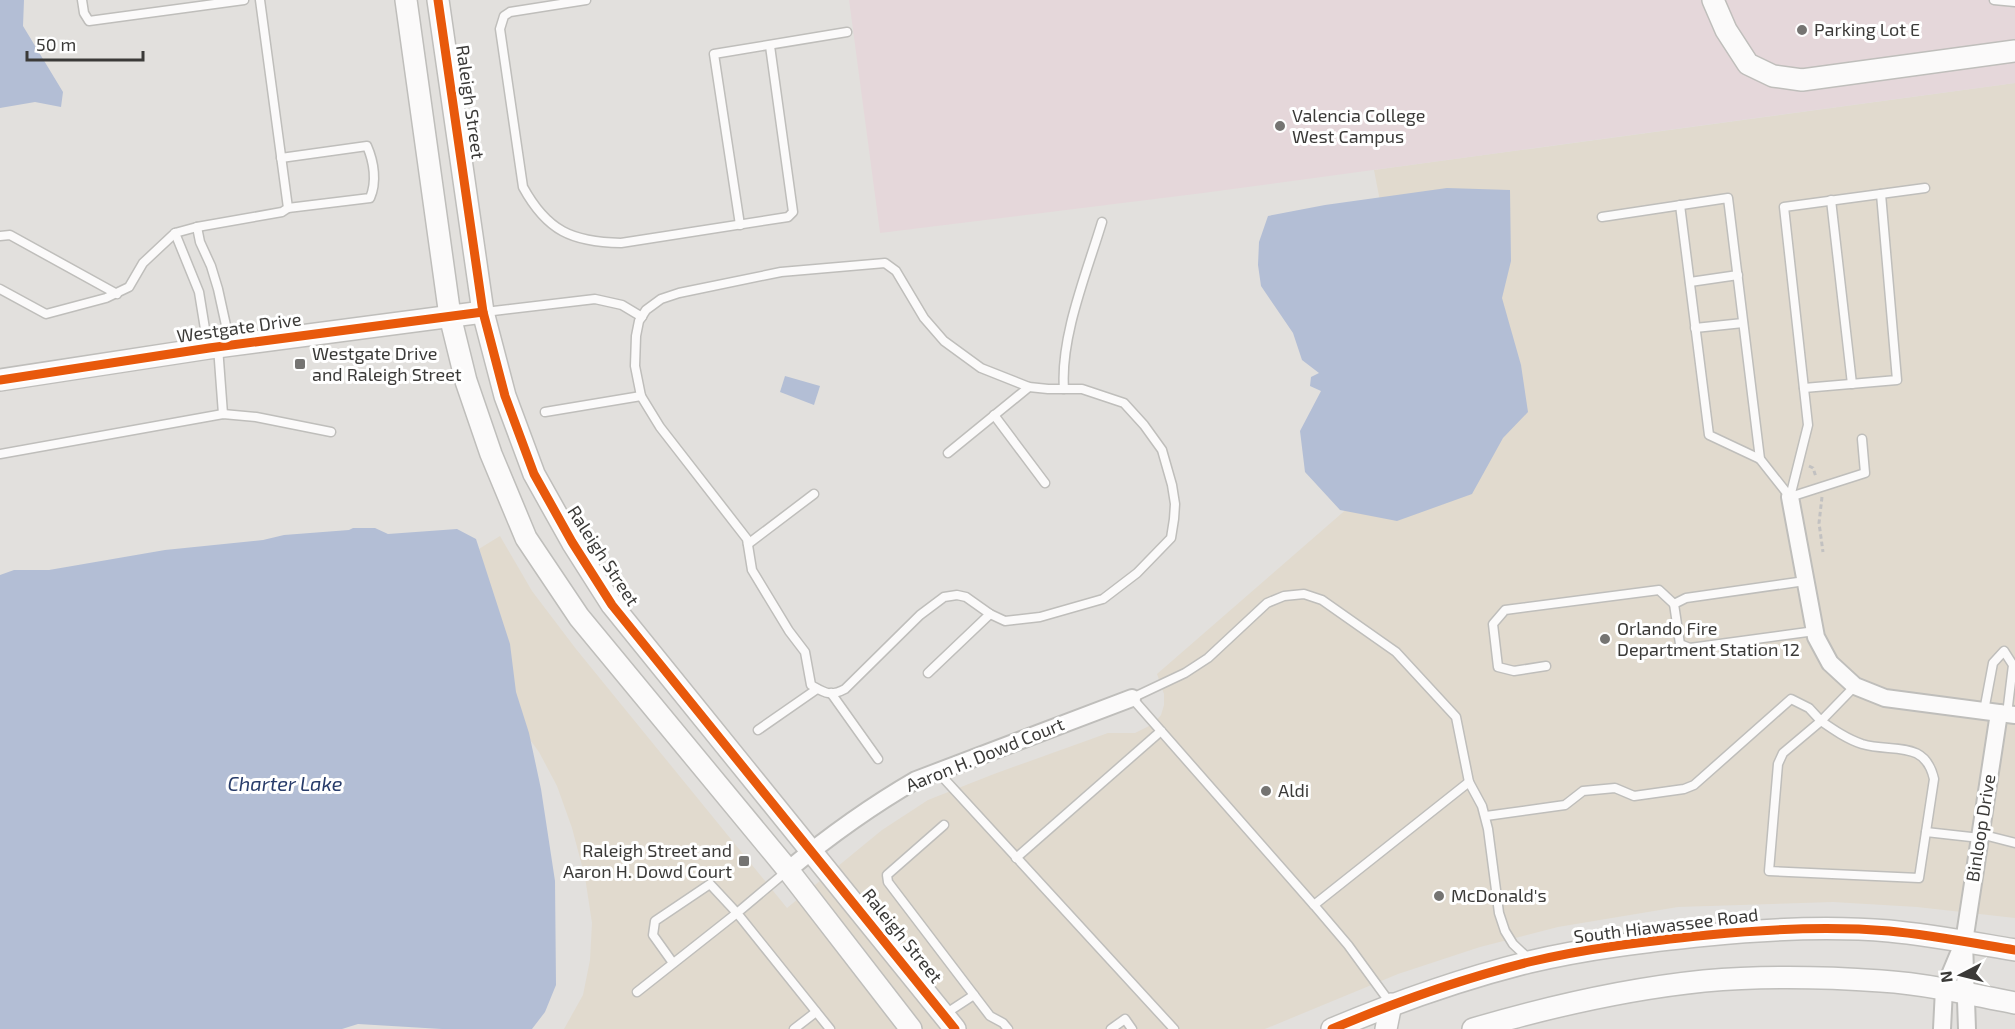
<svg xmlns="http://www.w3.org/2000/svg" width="2015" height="1029" viewBox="0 0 2015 1029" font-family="'Exo 2',sans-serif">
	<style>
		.commercial { fill: #e1dace }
		.education { fill: #e5d7da }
		.water { fill: #b3bed5 }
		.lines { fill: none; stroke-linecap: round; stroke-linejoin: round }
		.service-casing { stroke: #bfbebb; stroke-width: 11 }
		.minor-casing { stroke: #bfbebb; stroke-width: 20 }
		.tertiary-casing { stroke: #bfbebb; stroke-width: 24 }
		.path { stroke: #c2c1c1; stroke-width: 3; stroke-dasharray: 4.5 3; stroke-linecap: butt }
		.service { stroke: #fbfafa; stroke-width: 8 }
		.minor { stroke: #fbfafa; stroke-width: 16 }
		.tertiary { stroke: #fbfafa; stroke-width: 21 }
		.cycleway-casing { stroke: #fff; stroke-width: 13 }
		.cycleway { stroke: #e8590c; stroke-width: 9 }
		.poi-dot { fill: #757472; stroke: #fff; stroke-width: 2 }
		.labels { text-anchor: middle; stroke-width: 6; stroke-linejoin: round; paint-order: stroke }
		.poi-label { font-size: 18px; fill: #3b3a38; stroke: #fff; text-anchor: start }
		.street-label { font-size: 18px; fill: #3b3a38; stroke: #fff }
		.water-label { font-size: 20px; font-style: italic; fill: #283c6a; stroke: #fff }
	</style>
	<rect width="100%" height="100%" fill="#e2e0dd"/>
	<polygon class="commercial" points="2015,83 2015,918 1917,907 1833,902 1678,907 1558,927 1480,947 1398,974 1265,1029 564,1029 583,995 590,960 592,923 585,877 572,828 557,786 539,752 502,702 399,598 500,536 532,591 576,649 787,908 882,830 928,800 994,774 1108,733 1135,733 1153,724 1161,715 1164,705 1164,694 1157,674 1426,440 1374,170"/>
	<polygon class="education" points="849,0 2015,0 2015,83 1203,193 880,233"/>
	<g class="water">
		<polygon points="0,0 24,0 23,26 63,92 61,107 35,102 0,108"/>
		<polygon points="1447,188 1510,190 1511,261 1502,298 1521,365 1528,412 1503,438 1472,494 1397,521 1340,510 1305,472 1300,431 1321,391 1310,386 1311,377 1319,373 1302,360 1293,333 1261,286 1258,265 1259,242 1268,216 1325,205"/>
		<polygon points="785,376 820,386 814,405 780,392"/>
		<polygon points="353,528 375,528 388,534 457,529 476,539 510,644 516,692 529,733 541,789 555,881 556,985 545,1012 532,1029 442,1029 358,1024 342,1029 0,1029 0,575 14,570 49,570 165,550 263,540 284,535 349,530"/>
	</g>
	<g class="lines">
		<defs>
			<g id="service">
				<polyline points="82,0 84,13 89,21 244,0"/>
				<path d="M586,0L510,12L504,16L500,29L523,187C547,231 572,242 621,243L788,217L793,212L770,46"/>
				<polyline points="1994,0 2015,2"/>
				<path d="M281,158L367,146C374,162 377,182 370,198L288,208"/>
				<polyline points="1831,200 1852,384"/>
				<polyline points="1680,205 1709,435 1760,459"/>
				<polyline points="1602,217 1728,198 1760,459 1790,497"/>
				<polyline points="740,225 714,54 847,32"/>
				<polyline points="197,227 200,242 211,266 218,289 227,330 218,347 223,414"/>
				<polyline points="175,233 199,292 206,335 216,345"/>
				<polyline points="0,236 10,235 117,294"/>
				<path d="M885,263L896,271L924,318L944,341L981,368L1029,387L1048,389H1082L1124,403L1144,425L1162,450L1172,485L1175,504L1174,519L1171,538L1137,573L1103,599L1040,617L1005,621L990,614L966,597L957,595L944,597L920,615L845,689C830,697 825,693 811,685L805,652L789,631L752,570L747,539L660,427L641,396L635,366L636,336L639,321L646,310L661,299L679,293L781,272Z"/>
				<polyline points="1690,282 1738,275"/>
				<polyline points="0,289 46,314 106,298 129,287 143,263 175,233 197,227 282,212 288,208 260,0"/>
				<polyline points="485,312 595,299 622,305 642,317"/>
				<polyline points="1695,328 1743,323"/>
				<polyline points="1804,388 1897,380 1881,194"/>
				<path d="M1064,389C1060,337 1087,272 1102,222"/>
				<polyline points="545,412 641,396"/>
				<polyline points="994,415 1045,483"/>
				<polyline points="948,453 1029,387"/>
				<polyline points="0,454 223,414 256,417 331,432"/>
				<polyline points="1790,497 1808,425 1784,207 1925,188"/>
				<polyline points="1790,497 1865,473 1862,439"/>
				<polyline points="748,544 814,494"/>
				<polyline points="1805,581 1686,598 1674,604 1680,644 1690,648 1815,631"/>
				<polyline points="1546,666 1514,671 1498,667 1493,624 1505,610 1659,590 1674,604"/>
				<polyline points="928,673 990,614"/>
				<polyline points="831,693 878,759"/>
				<polyline points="1984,711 1993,663 2004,651 2013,665 2007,714"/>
				<path d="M1821,721C1834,730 1847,739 1862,744C1892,753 1925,739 1934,779L1919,878L1769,871L1778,764L1783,753Z"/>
				<polyline points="758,730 817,689"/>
				<polyline points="937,771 1174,1029"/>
				<polyline points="1486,816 1565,805 1583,791 1615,788 1634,796 1684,789 1694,785 1791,699 1809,708 1821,721 1855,686"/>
				<polyline points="944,825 887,875 888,882 974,995"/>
				<polyline points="1926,832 1980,838"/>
				<polyline points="1980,834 2015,843"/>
				<polyline points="1016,858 1161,731"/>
				<polyline points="788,870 737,913 830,1029"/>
				<polyline points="1314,905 1132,698 1185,673 1208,658 1267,603 1284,596 1304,594 1322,600 1396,652 1456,717 1469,782 1482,806 1488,829 1499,913 1505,931 1513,944 1529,959"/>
				<polyline points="637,992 737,913 710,884 655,921 653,935 673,963"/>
				<polyline points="1391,1004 1348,945 1314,905 1469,782"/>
				<polyline points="945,1014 974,995 990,1016 1003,1023 1008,1029"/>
				<polyline points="794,1029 816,1012"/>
				<polyline points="1111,1029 1125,1019 1132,1029"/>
			</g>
			<g id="minor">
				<polyline points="1790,497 1816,637 1830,663 1855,686 1885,698 2015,715"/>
				<path d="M788,870C828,837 871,806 916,780L1132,698"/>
				<polyline points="1942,1029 1944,989 1962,946"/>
				<polyline points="1967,1029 1964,942 1999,713"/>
			</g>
			<g id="tertiary">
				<polyline points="406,0 450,316 466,381 491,454 526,538 579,617 788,870 911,1029"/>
				<polyline points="438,0 483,312 505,396 534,474 572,542 612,605 955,1029"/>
				<polyline points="1713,0 1726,30 1748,64 1773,76 1802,80 2015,51"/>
				<polyline points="0,380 209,348 483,312"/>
				<path d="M1332,1029C1396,1002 1461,979 1529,962C1588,948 1649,941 1708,935C1768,929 1830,926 1889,931C1931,935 1973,943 2015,950"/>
				<polyline points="1386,1029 1391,1004"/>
				<path d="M1473,1029C1548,1007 1626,989 1704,981C1761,976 1824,977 1881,981C1926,984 1971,994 2015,1003"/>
			</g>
		</defs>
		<use href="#service" class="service-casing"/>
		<use href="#minor" class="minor-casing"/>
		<use href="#tertiary" class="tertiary-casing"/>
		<g class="path">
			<polyline points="1809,466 1813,468 1816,477"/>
			<polyline points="1822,497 1819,523 1823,552"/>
		</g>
		<use href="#service" class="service"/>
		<use href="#minor" class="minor"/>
		<use href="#tertiary" class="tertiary"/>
		<defs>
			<g id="cycleway">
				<polyline points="438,0 483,312 505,396 534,474 572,542 612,605 955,1029"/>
				<polyline points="0,380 209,348 483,312"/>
				<path d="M1332,1029C1396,1002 1461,979 1529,962C1588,948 1649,941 1708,935C1768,929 1830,926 1889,931C1931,935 1973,943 2015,950"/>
			</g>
		</defs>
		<use href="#cycleway" class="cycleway-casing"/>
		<use href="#cycleway" class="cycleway"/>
	</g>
	<g class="poi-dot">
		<circle cx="1802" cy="30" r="6"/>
		<circle cx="1280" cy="126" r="6"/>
		<rect x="294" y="358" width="12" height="12" rx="3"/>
		<circle cx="1605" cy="639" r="6"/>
		<circle cx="1266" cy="791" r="6"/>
		<rect x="738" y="855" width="12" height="12" rx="3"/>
		<circle cx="1439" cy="896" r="6"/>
	</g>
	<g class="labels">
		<g class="poi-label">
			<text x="1814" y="36">Parking Lot E</text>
			<text x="1292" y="122">Valencia College<tspan x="1292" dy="21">West Campus</tspan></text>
			<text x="312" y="360">Westgate Drive<tspan x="312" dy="21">and Raleigh Street</tspan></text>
			<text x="1617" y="635">Orlando Fire<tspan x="1617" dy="21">Department Station 12</tspan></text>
			<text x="1278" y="797">Aldi</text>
			<text x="732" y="857" text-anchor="end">Raleigh Street and<tspan x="732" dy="21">Aaron H. Dowd Court</tspan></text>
			<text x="1451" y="902">McDonald's</text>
		</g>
		<g class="street-label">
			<text transform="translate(470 102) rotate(82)" y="6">Raleigh Street</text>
			<text transform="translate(239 328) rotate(-8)" y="6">Westgate Drive</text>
			<text transform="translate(603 556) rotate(57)" y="6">Raleigh Street</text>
			<text transform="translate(985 755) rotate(-22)" y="6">Aaron H. Dowd Court</text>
			<text transform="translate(1981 828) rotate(-81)" y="6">Binloop Drive</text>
			<text transform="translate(1666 926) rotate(-7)" y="6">South Hiawassee Road</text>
			<text transform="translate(902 936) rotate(51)" y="6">Raleigh Street</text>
		</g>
		<g class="water-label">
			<text x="285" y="791">Charter Lake</text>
		</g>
	</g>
	<g transform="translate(1961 975) rotate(263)" stroke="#ffffff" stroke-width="4.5" paint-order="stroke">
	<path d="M0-4.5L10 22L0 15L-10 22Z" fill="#3b3a38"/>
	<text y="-9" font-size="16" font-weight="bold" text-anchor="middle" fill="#3b3a38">N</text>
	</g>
	<path d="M27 51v9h116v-9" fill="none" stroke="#3b3a38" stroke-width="3"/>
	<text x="36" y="51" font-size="18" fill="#3b3a38" stroke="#ffffff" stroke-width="4.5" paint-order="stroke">50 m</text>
</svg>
